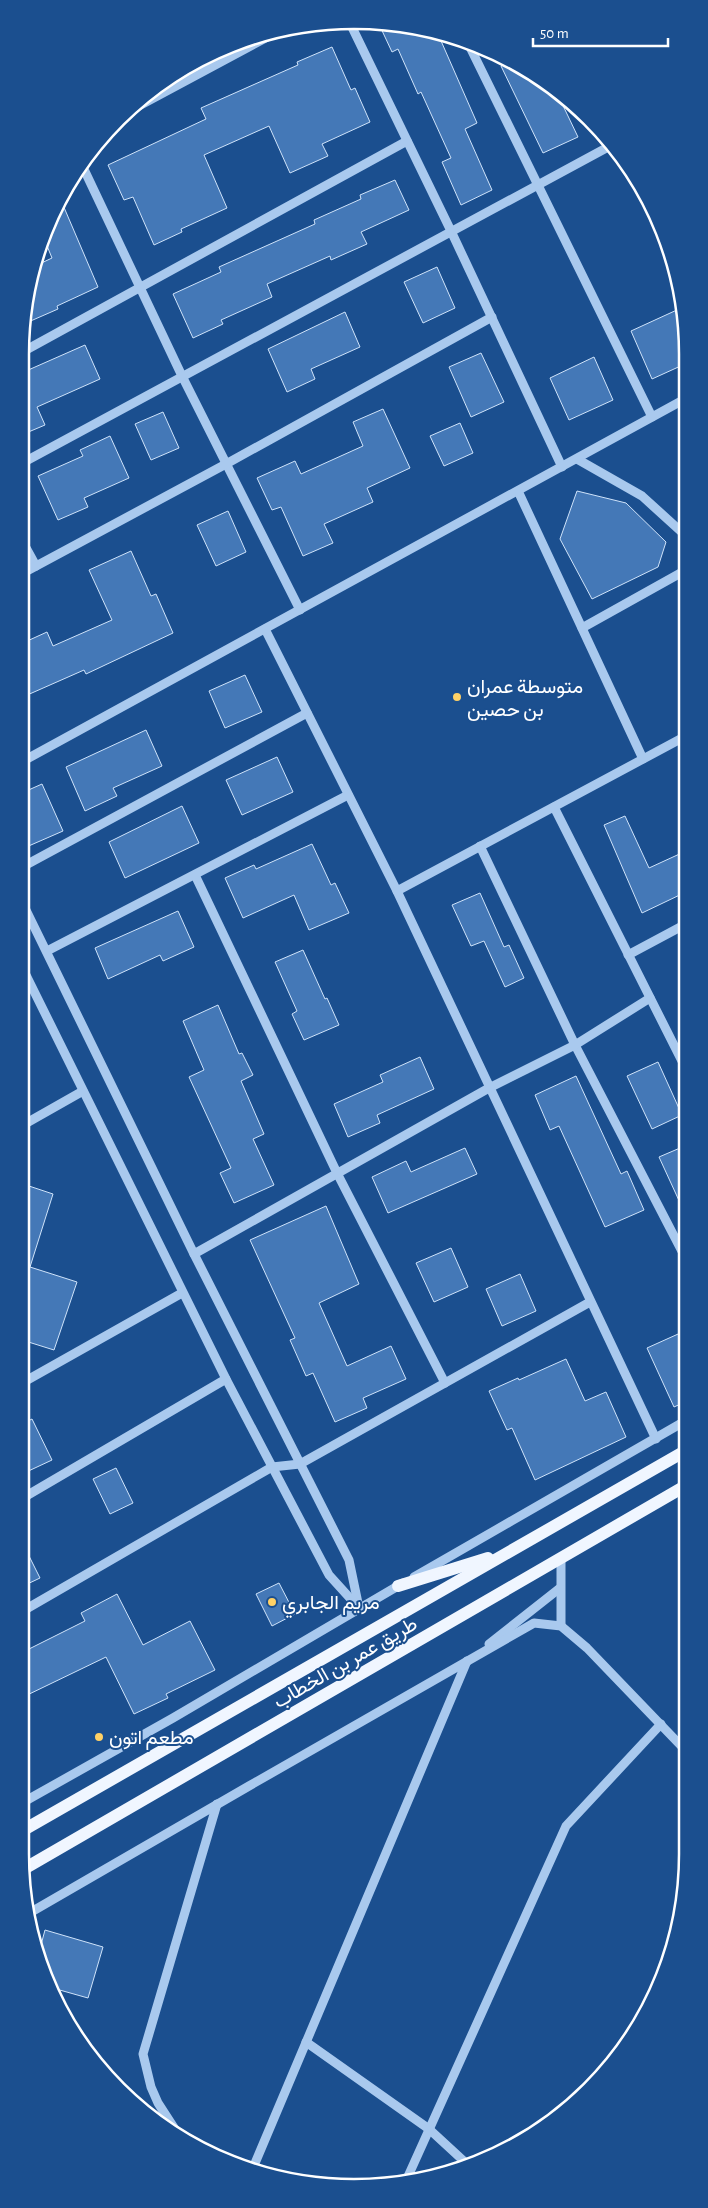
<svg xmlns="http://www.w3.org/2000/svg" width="708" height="2208" viewBox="0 0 708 2208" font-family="'Alegreya Sans',Vazirmatn,sans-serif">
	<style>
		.building { fill: #4478b7; stroke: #cfe3fa }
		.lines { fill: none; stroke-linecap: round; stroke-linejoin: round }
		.minor { stroke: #a9c9ee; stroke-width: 9 }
		.major { stroke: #f0f6ff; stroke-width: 12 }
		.poi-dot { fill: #ffd166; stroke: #1b4f8f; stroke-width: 2 }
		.labels { text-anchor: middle; stroke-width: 4; stroke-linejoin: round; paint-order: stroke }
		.poi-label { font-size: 20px; fill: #fff; stroke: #1b4f8f; text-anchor: start }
		.street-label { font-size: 20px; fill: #fff; stroke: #1b4f8f }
		.rim { fill: none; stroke: #fff; stroke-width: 2.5 }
	</style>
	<rect width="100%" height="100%" fill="#1b4f8f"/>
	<g class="building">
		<polygon points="378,22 419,26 438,34 477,123 465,129 492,190 461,205 442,162 451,158 421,92 418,94 398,49 392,52"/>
		<polygon points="332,47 351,90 355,88 370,122 322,144 328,156 290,173 269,126 204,155 227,208 181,229 182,232 154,245 133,197 124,200 108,165 206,119 201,108 298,65 297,62"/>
		<polygon points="511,61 521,65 557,93 578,137 543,153 501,66"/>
		<polygon points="395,180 409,210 361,232 367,244 331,260 330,256 267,284 272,297 221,320 223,324 193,338 173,294 221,272 219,267 315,224 314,220 361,199 360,195"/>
		<polygon points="60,198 98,287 57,306 58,309 26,323 26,289 33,267 52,258 43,236"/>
		<polygon points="437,267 455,308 423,323 404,282"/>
		<polygon points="679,309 685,324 685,364 652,379 631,331"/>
		<polygon points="345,312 360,347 311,369 315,379 287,392 268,349"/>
		<polygon points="85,345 100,379 37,407 45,425 26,433 26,371"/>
		<polygon points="481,353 504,402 471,417 449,367"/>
		<polygon points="594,357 613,400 569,420 550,378"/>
		<polygon points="383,409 410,468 367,488 373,502 324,524 333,543 303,556 281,507 272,510 257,478 295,461 301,474 363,446 353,422"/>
		<polygon points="163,412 179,448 151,460 135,424"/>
		<polygon points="460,423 473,453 444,466 430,436"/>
		<polygon points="110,436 129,478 84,498 88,507 58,520 38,476 83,456 80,450"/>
		<polygon points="577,491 626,503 666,542 658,567 592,599 560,539"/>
		<polygon points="228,511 246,552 216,566 197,525"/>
		<polygon points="131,551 151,596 156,594 173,633 86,674 84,670 25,696 25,642 47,632 53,646 112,620 89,570"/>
		<polygon points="245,675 262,712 225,728 209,691"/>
		<polygon points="146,730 162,766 113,788 117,796 85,811 66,767"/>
		<polygon points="277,757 293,792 242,815 226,780"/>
		<polygon points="42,784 63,831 24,848 24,792"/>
		<polygon points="182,806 199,843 125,878 109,842"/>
		<polygon points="625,816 649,868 686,851 686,892 642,913 604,825"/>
		<polygon points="312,844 331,885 335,883 349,913 309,930 294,895 243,918 225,878 254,865 256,869"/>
		<polygon points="480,893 504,947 509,945 524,978 505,987 484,941 471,946 452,905"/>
		<polygon points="178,911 194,947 163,961 160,955 108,979 95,948"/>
		<polygon points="303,950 325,999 327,998 339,1025 304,1040 292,1014 297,1011 275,962"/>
		<polygon points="218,1005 239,1054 242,1053 253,1075 241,1081 264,1134 253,1139 274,1185 234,1203 220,1173 231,1168 189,1077 204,1070 183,1021"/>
		<polygon points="420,1057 434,1089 377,1115 380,1123 348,1137 334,1104 383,1082 380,1075"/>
		<polygon points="658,1062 682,1115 652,1129 627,1076"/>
		<polygon points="576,1076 621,1174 627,1171 644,1210 605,1227 559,1126 550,1130 535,1095"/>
		<polygon points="687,1145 687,1218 659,1157"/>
		<polygon points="465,1148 477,1174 388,1213 372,1177 406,1161 411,1172"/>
		<polygon points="23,1184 53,1194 30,1267 77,1282 54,1350 22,1340"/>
		<polygon points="326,1206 359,1284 319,1303 347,1366 391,1346 406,1379 363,1398 367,1408 335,1422 313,1373 306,1376 290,1340 295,1338 250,1240"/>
		<polygon points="451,1248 468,1287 434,1302 416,1263"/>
		<polygon points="520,1274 536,1311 502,1326 486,1289"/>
		<polygon points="687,1330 687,1401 674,1407 647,1348"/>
		<polygon points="566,1359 585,1401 606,1392 626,1437 535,1480 512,1428 507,1430 489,1391 518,1378 519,1380"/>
		<polygon points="32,1419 52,1460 22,1474 22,1424"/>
		<polygon points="116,1468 133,1503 110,1514 93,1479"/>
		<polygon points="21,1540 40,1578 21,1587"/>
		<polygon points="279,1583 295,1614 272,1626 256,1594"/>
		<polygon points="117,1594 143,1645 190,1621 215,1670 166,1694 168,1698 134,1714 106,1657 21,1698 21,1653 85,1621 81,1613"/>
		<polygon points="45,1930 103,1947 88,1998 49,1987 38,1956"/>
	</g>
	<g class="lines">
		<g class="minor">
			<polyline points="349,21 451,231 562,467"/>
			<polyline points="469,45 652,417"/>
			<polyline points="120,116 286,27"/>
			<polyline points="81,163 182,376 300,610"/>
			<polyline points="26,350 407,141"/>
			<polyline points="577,459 642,496 686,536"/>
			<polyline points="26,461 610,146"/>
			<polyline points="518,491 643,759"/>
			<polyline points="25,546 36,566"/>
			<polyline points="25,572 226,464 492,317"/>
			<polyline points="582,628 686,570"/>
			<polyline points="265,629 397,891 656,1439"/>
			<polyline points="25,760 685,399"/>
			<polyline points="554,807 687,1071"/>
			<polyline points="480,846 575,1045 687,1261"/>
			<polyline points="24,866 307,713"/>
			<polyline points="195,875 337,1173 445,1383"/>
			<polyline points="397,891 686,736"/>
			<polyline points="24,906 194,1254 349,1560 359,1608"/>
			<polyline points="47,951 348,795"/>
			<polyline points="628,955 686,924"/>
			<polyline points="24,971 226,1379 329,1575 358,1607"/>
			<polyline points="23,1125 83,1091"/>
			<polyline points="194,1254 489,1088 575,1045 650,998"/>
			<polyline points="22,1383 182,1293"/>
			<polyline points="21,1499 226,1379"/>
			<polyline points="561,1559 561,1626"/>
			<polyline points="414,1577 687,1420"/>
			<polyline points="21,1612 272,1467 300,1464 590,1302"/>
			<polyline points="489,1644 560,1588"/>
			<polyline points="20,1804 173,1718 403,1583"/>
			<polyline points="26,1915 249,1786 534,1623 561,1626 587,1648 688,1753"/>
			<polyline points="306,2042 429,2129 467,2164"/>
			<polyline points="180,2137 158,2103 151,2087 143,2054 217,1804"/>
			<polyline points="253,2168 467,1661"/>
			<polyline points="405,2183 566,1826 661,1724"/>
		</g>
		<g class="major">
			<polyline points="398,1586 488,1558"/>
			<polyline points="20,1832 687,1450"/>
			<polyline points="22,1870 687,1485"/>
		</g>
	</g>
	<g class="poi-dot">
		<circle cx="457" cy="697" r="5"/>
		<circle cx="272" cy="1602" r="5"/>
		<circle cx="99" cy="1737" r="5"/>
	</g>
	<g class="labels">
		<g class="poi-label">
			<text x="467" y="693">متوسطة عمران<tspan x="467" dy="23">بن حصين</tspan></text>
			<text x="282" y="1609">مريم الجابري</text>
			<text x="109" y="1744">مطعم اتون</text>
		</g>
		<g class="street-label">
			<text transform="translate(345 1662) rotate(-30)" y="7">طريق عمر بن الخطاب</text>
		</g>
	</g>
	<path d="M0 0H708V2208H0ZM354 29H354A325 325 0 0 1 679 354V1854A325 325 0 0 1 354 2179H354A325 325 0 0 1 29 1854V354A325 325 0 0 1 354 29Z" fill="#1b4f8f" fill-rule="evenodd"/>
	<path class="rim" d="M354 29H354A325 325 0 0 1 679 354V1854A325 325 0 0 1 354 2179H354A325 325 0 0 1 29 1854V354A325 325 0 0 1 354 29Z"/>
	<path d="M533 38v8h135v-8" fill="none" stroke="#ffffff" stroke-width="2.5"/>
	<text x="540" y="38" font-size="15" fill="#ffffff" stroke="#1b4f8f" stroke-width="4" paint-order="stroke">50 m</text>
</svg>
